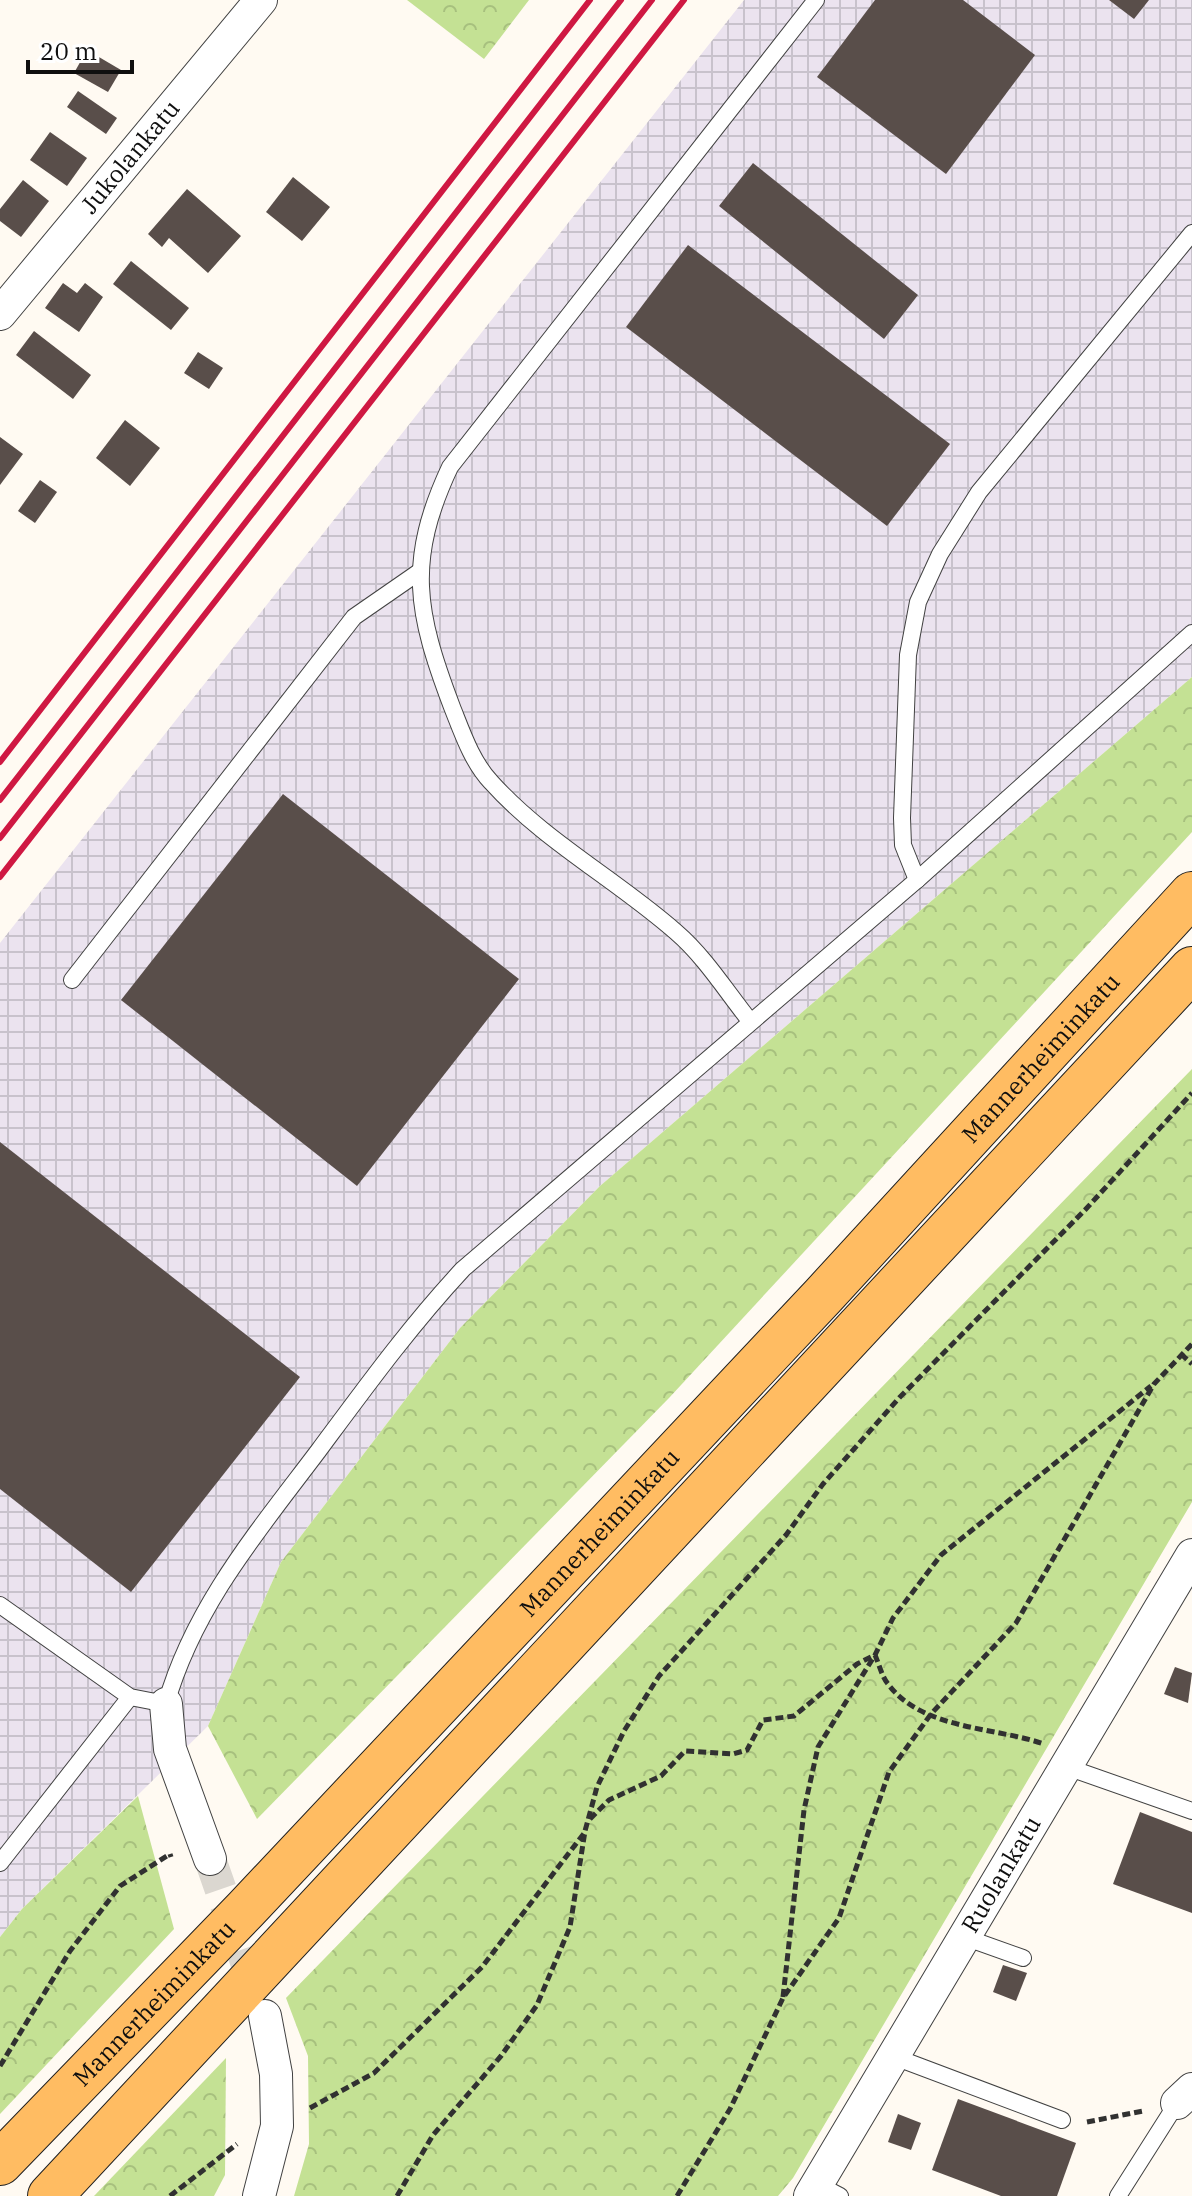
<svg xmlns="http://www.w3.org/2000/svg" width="1192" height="2196" viewBox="0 0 1192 2196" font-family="'IBM Plex Serif',serif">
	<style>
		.industrial { fill: url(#industrial-grid) }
		.forest { fill: url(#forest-crowns) }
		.building { fill: #594e4a }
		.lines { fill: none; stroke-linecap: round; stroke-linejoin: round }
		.street-tunnel { stroke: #dbd7d0; stroke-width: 32; stroke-dasharray: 32 16; stroke-linecap: butt }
		.lane-casing { stroke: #424242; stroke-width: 18 }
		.street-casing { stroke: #424242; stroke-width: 34 }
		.primary-casing { stroke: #202020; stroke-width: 46 }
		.path { stroke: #313131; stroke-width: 5; stroke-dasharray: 8 4; stroke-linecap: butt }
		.lane { stroke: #fff; stroke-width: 16 }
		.street { stroke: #fff; stroke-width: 32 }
		.primary { stroke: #ffbc62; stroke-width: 44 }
		.rail { stroke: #cf1842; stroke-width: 6 }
		.labels { text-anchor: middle; stroke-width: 8; stroke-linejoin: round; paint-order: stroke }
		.street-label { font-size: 24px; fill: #0f0f0f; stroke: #fff }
	</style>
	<defs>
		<pattern id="industrial-grid" width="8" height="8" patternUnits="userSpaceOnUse" patternTransform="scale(2)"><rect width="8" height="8" fill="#ebe3ef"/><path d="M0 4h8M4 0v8" fill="none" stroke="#c8c2cc"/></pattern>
		<pattern id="forest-crowns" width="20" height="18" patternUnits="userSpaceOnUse" patternTransform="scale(2)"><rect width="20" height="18" fill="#c4e194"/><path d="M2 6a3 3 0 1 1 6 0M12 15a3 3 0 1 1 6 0" fill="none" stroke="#a7c07e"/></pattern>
	</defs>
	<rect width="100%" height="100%" fill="#fffaf2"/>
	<polygon class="industrial" points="744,0 1192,0 1192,677 600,1186 460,1328 281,1562 208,1726 22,1909 0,1937 0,943"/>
	<g class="forest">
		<polygon points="407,0 529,0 484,59"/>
		<polygon points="1192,677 1192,832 669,1398 257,1819 208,1726 281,1562 460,1328 600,1186"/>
		<polygon points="1192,1069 1192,1502 793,2178 778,2196 294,2196 309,2144 308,2056 286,1998"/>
		<polygon points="138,1796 174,1929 0,2114 0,1937 22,1909"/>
		<polygon points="226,2058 225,2175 214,2196 94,2196"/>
	</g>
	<g class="building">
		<polygon points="875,0 963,0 1035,55 946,174 817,77"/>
		<polygon points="1109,0 1149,0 1134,19"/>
		<polygon points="87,50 121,70 108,92 74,73"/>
		<polygon points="78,91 117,118 106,134 67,107"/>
		<polygon points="50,132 87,158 67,186 30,160"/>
		<polygon points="753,163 918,295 884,339 719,206"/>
		<polygon points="293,177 330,207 302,241 266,212"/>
		<polygon points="23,180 49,201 21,237 0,221 0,209"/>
		<polygon points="187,189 241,236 208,273 169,238 162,247 148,234"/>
		<polygon points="688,245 950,444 887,526 626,327"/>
		<polygon points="131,261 189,308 171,330 113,284"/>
		<polygon points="63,283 77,293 85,283 103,297 79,332 45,308"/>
		<polygon points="34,331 91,375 73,399 16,355"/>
		<polygon points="198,352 223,368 209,389 184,373"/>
		<polygon points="125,420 160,448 130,486 96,458"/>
		<polygon points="0,437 23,454 0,485"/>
		<polygon points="40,480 57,492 35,523 18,511"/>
		<polygon points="283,794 519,979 357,1186 121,1000"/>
		<polygon points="0,1142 300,1377 131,1592 0,1489"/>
		<polygon points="1175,1667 1192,1673 1188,1703 1164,1694"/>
		<polygon points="1140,1812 1192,1832 1192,1913 1113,1884"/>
		<polygon points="1003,1965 1027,1973 1016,2001 993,1992"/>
		<polygon points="958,2099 1076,2143 1057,2196 1001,2196 932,2170"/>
		<polygon points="898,2114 921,2123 911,2150 888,2142"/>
	</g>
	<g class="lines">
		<polyline class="street-tunnel" points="210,1859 258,1996"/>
		<defs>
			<g id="lane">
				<polyline points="917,880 903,845 902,818 908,655 918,602 940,554 979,492 1192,233"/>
				<polyline points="72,980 354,617 419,572"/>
				<path d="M750,1021C726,991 705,957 676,932C617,880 544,841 491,782C472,762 462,732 452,707C416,612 406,561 450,467L816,0"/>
				<path d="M0,1605L130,1697L166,1704C194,1606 258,1531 319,1450C365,1388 410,1326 463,1269L917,880L1192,633"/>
				<polyline points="1064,1766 1192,1811"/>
				<polyline points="0,1863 130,1697"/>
				<polyline points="964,1937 1023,1958"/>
				<polyline points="892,2056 1062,2120"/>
				<polyline points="819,2185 840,2196"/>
				<polyline points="1118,2196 1179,2100"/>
			</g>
			<g id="street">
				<path id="s1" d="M0,314L261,0"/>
				<polyline points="166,1704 170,1749 210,1859"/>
				<polyline points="1177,2103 1192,2089"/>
				<polyline points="259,2196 277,2126 276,2074 265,2016"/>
				<path id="s2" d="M810,2196L1192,1555"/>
			</g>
			<g id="primary">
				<path id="s3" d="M0,2163L246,1909L823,1296L1192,894"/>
				<polyline points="50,2196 1192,969"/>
			</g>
		</defs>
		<use href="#lane" class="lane-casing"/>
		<use href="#street" class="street-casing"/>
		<use href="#primary" class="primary-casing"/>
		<g class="path">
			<polyline points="1181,1354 1192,1364"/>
			<path d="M590,1819L609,1800L661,1776L685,1751L733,1754L747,1750L763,1720L794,1716L857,1664L875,1655C879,1664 882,1677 888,1684C922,1730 996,1727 1044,1744"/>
			<polyline points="783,1997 804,1810 818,1747 875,1655 893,1618 941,1555 1151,1386"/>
			<polyline points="0,2066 70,1951 120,1886 170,1854 171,1857"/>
			<polyline points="310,2108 374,2073 482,1967 585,1832"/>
			<polyline points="1087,2122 1143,2111"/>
			<polyline points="170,2196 237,2144"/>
			<polyline points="397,2196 433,2135 501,2056 537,2005 570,1927 585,1831 597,1787 624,1731 659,1676 786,1535 823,1484 900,1397 1085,1210 1192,1093"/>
			<polyline points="677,2196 730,2109 783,1998 839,1918 889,1772 931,1714 1016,1623 1154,1384 1192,1344"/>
		</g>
		<use href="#lane" class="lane"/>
		<use href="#street" class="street"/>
		<use href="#primary" class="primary"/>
		<g class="rail">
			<polyline points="0,762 590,0"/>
			<polyline points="0,800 621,0"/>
			<polyline points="0,838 652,0"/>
			<polyline points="0,877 684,0"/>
		</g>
	</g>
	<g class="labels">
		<g class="street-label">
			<text dy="8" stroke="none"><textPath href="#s1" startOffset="204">Jukolankatu</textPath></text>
			<text dy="8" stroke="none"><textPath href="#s3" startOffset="1518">Mannerheiminkatu</textPath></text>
			<text dy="8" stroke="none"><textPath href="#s3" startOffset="870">Mannerheiminkatu</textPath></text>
			<text dy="8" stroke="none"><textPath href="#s2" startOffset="374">Ruolankatu</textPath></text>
			<text dy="8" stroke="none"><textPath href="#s3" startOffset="222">Mannerheiminkatu</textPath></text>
		</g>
	</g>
	<path d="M28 60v12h104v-12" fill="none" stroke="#0f0f0f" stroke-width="4"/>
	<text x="40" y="60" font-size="24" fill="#0f0f0f" stroke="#ffffff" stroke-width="6" paint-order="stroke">20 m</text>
</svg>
